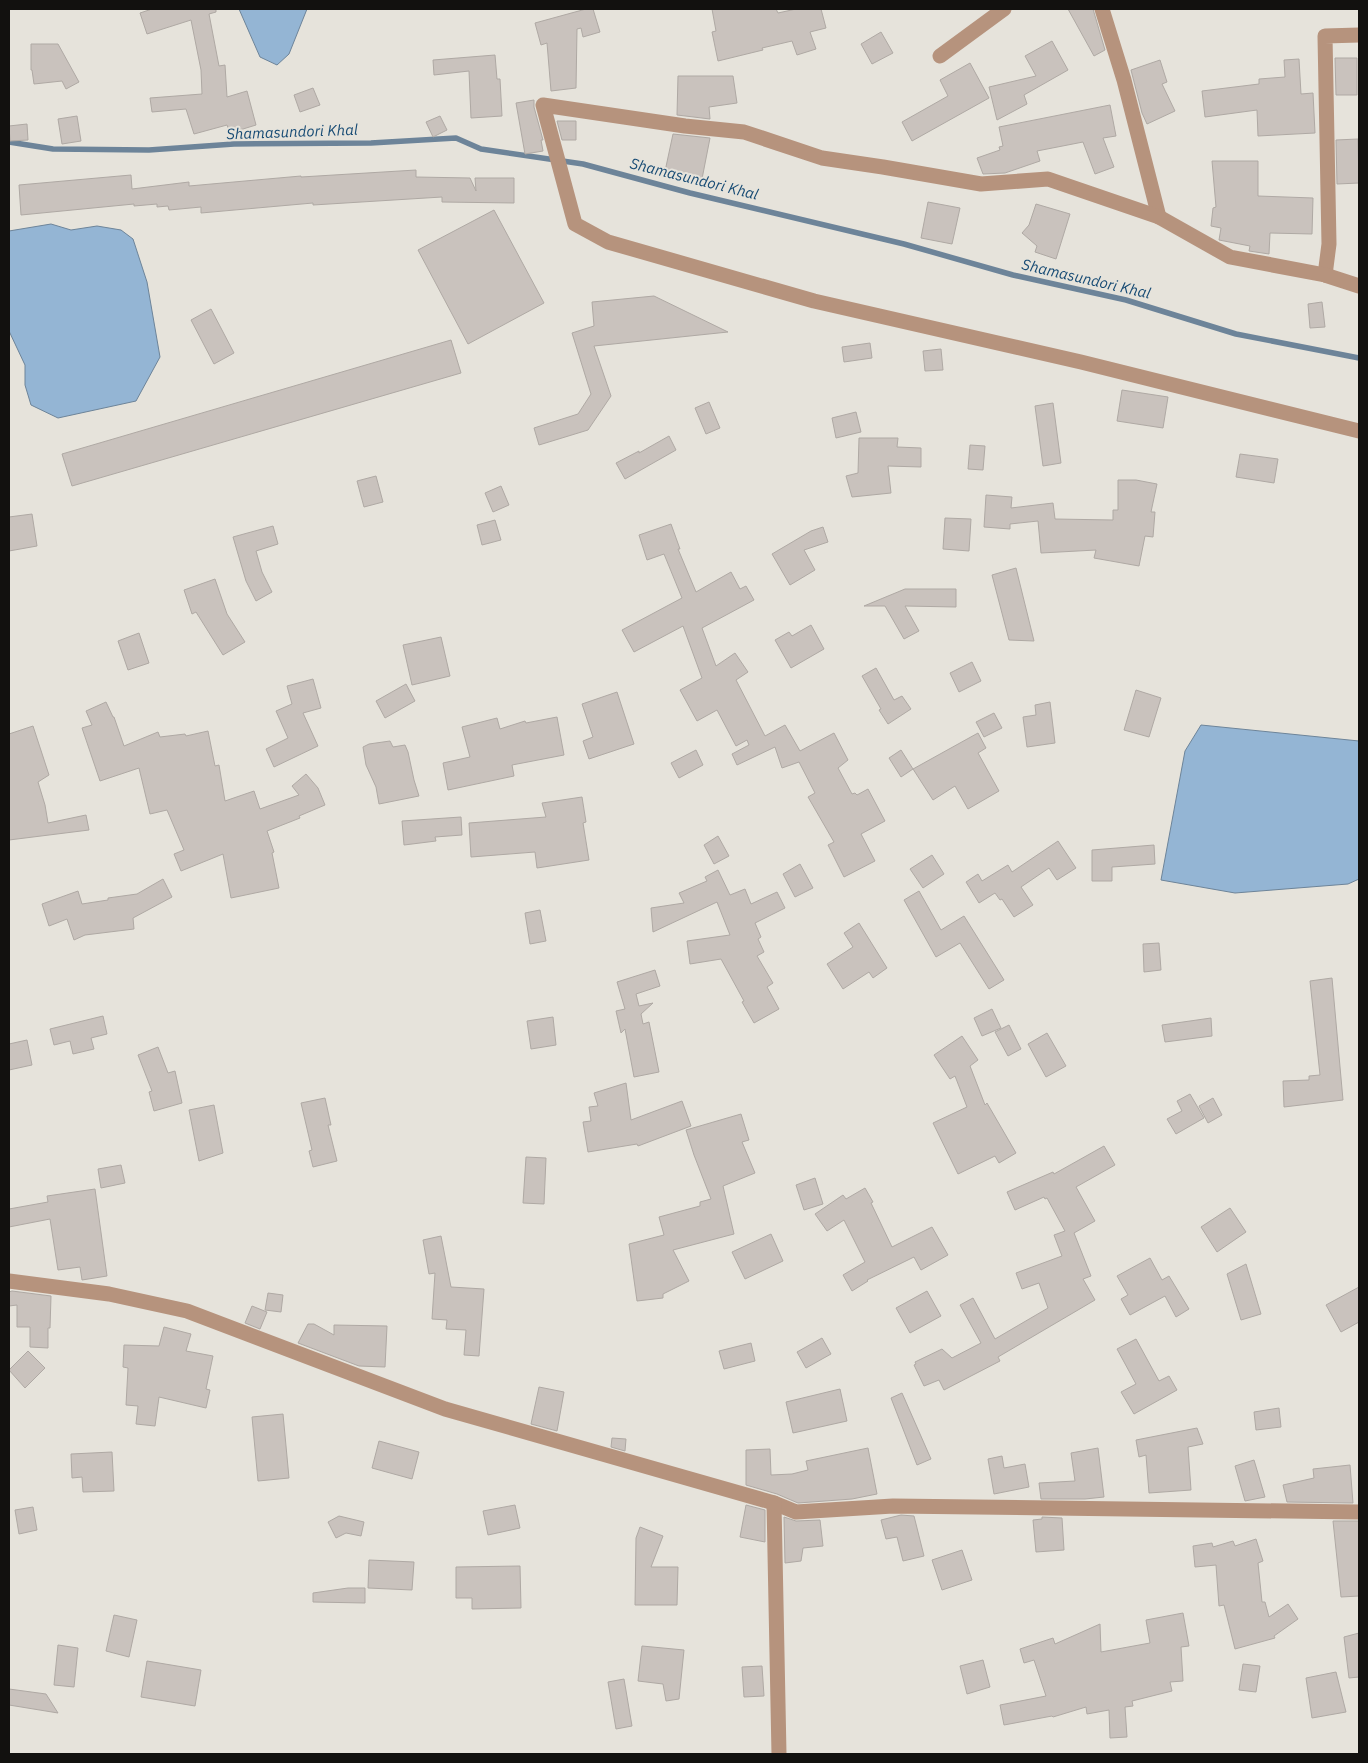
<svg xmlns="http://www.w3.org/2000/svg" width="1368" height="1763" viewBox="0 0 1368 1763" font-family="'IBM Plex Sans',sans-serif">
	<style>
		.water { fill: #94b5d4; stroke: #6d8499 }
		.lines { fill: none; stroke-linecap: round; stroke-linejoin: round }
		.stream { stroke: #6d8499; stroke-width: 5.5 }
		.building { fill: #c9c2bd; stroke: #afa9a4 }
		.minor { stroke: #b6937d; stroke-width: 15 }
		.labels { text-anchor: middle; stroke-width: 4; stroke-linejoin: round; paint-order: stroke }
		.water-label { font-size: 15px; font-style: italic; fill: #174b74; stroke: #e6e3db }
	</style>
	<rect width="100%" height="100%" fill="#e6e3db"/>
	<g class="water">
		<polygon points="239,9 307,9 289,54 277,65 260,57"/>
		<polygon points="51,224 71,230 97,226 121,230 133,239 147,282 160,357 136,401 58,418 31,405 25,385 25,365 9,331 9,231"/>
		<polygon points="1201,725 1359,741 1359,879 1348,884 1235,893 1161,880 1185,751"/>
	</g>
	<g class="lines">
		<polyline class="stream" points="9,142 53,149 149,150 234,144 371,143 456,138 481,149 583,164 690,193 904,244 1013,275 1126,300 1236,334 1359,358"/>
	</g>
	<g class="building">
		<polygon points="152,9 216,9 216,12 209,14 219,66 225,65 227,97 247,91 256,125 230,133 227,125 194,134 186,109 152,112 150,98 202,94 201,70 191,20 147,34 140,13"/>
		<polygon points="586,9 593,9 600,32 583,37 581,28 577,29 576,88 551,91 547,43 541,45 535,23"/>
		<polygon points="712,9 776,9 778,13 796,9 821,9 826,28 810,32 816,49 797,55 792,41 762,48 763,50 718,61 712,32 716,31"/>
		<polygon points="1068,9 1093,9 1105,50 1094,56"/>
		<polygon points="881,32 893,53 872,64 861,44"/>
		<polygon points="1052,41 1068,70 1024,95 1027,104 997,120 989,87 1036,76 1025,56"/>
		<polygon points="31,44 58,44 79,82 66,89 62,81 34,84 32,70 31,70"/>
		<polygon points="495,55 497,79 500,79 502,116 471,118 469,71 434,75 433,60"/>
		<polygon points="1335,58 1357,58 1357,95 1336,95"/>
		<polygon points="1299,59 1301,94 1313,93 1315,133 1258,136 1257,110 1205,117 1202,91 1259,84 1259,79 1285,77 1284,60"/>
		<polygon points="1160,60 1167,82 1162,84 1175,111 1147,124 1142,113 1131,70"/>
		<polygon points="970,63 989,98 912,141 902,122 948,96 940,80"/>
		<polygon points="678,76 733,76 737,103 709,107 710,119 677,115"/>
		<polygon points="313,88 320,105 300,112 294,95"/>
		<polygon points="534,100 534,107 543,140 541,140 543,151 525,154 516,103"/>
		<polygon points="1110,105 1116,136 1103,138 1114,167 1095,174 1083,142 1037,151 1040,161 1005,173 983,174 977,158 1000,150 999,147 1003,146 999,127"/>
		<polygon points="77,116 81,141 62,144 58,119"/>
		<polygon points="440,116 447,130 433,137 426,122"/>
		<polygon points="557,121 576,121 576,140 562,140"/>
		<polygon points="27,124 28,140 10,141 9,126"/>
		<polygon points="673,134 710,138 701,184 664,176"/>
		<polygon points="1358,139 1359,183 1337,184 1336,140"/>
		<polygon points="1212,161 1258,161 1258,196 1313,198 1312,234 1270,233 1269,254 1249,251 1250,246 1219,240 1221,228 1211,226 1213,208 1216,207"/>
		<polygon points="416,170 416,177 470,178 476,191 475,178 514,178 514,203 442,202 442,197 313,205 313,203 201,213 201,207 169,210 168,206 157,207 157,204 134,206 134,204 21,215 19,185 131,175 132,189 189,182 189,186 301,176 301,177"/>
		<polygon points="928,202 960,208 952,244 921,238"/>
		<polygon points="1036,204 1070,214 1056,259 1035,252 1037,246 1022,233 1029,225"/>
		<polygon points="494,210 544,303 468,344 418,250"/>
		<polygon points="654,296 728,332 594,346 611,396 588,430 539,445 534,428 578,414 591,394 572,333 594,326 592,302"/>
		<polygon points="1322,302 1325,327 1310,328 1308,304"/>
		<polygon points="211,309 234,353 214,364 191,320"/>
		<polygon points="451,340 461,373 72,486 62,454"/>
		<polygon points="870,343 872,358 844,362 842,347"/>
		<polygon points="941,349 943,370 925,371 923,351"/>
		<polygon points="1122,390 1168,397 1163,428 1117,421"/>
		<polygon points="709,402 720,428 706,434 695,408"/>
		<polygon points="1053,403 1061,463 1043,466 1035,406"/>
		<polygon points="856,412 861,432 836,438 832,418"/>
		<polygon points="669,436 676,450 625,479 616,463 639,451 639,453"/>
		<polygon points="859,438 898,438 897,447 921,448 921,467 888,466 891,493 852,497 846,476 858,473"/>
		<polygon points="970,445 985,446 983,470 968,469"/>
		<polygon points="1240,454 1278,459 1274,483 1236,477"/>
		<polygon points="376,476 383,502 364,507 357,481"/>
		<polygon points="1118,480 1136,480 1157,484 1151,512 1155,512 1153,537 1145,536 1139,566 1094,558 1096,550 1041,553 1038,521 1010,524 1010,529 984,527 986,495 1012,497 1011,508 1053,503 1055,519 1113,520 1113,510 1118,510"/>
		<polygon points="501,486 509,505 493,512 485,493"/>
		<polygon points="32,514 37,546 9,551 9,517"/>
		<polygon points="945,518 971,519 969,551 943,549"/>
		<polygon points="495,520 501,540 482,545 477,525"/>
		<polygon points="671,524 680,549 678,549 696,592 731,572 740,589 746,586 754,600 702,628 716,666 735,653 748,672 736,680 765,736 785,725 800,751 834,733 848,760 838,768 852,794 855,793 857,795 868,789 885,821 861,834 875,861 844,877 828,845 834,842 808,797 815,793 799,762 782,768 775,747 737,765 732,754 749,745 747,740 736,746 717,710 697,721 680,690 702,678 683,626 634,652 622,630 682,598 664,554 647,560 639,535"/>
		<polygon points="273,526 278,544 256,551 262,572 272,592 256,601 246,581 233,537"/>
		<polygon points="823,527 828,542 804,550 815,570 790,585 772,554 811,531"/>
		<polygon points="1016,568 1034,641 1009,640 992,575"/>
		<polygon points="215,579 227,614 245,642 223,655 196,612 192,614 184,590"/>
		<polygon points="905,589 956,589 956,607 905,606 919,631 904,639 885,606 864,606"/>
		<polygon points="811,625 824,649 791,668 775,640 789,632 792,636"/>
		<polygon points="139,633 149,663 128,670 118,641"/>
		<polygon points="441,637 450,676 412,685 403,645"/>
		<polygon points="972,662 981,681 959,692 950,673"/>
		<polygon points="876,668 894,700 902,696 911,709 888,724 879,710 881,709 862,676"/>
		<polygon points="313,679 321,708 303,713 318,746 274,767 266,749 288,738 276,711 292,704 287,686"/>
		<polygon points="406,684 415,701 385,718 376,701"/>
		<polygon points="1136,690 1161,698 1149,737 1124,730"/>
		<polygon points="617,692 634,744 589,759 583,741 593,737 582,704"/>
		<polygon points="106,702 113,717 114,717 124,746 158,732 160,737 185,734 186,736 208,731 215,766 219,765 225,801 254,791 260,809 299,795 292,786 306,774 318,788 325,805 299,816 300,818 267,831 274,852 272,853 279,888 231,898 223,854 181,871 174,854 184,850 167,810 150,814 139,768 100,781 82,728 92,725 86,711"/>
		<polygon points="1050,702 1055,743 1027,747 1023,717 1036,715 1035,705"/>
		<polygon points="994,713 1002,728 984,737 976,722"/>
		<polygon points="557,717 564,755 512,765 514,776 448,790 443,763 470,757 462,727 497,718 500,729 525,721 526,723"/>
		<polygon points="33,726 49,775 38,782 45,805 48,823 86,815 89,830 9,840 9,734"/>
		<polygon points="978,733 986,748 978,753 999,791 968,809 955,786 933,800 913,769"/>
		<polygon points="390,741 393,747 405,745 408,752 414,780 419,796 379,804 376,787 366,765 363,747 369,744"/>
		<polygon points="696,750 703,765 679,778 671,763"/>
		<polygon points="901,750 913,769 901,777 889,758"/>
		<polygon points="582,797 586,822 583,823 589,860 537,868 535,852 471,857 469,823 546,817 542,803"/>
		<polygon points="461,817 462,835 435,837 436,841 404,845 402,821"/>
		<polygon points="718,836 729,856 714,864 704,845"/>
		<polygon points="1058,841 1076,868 1057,880 1049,868 1021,887 1033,905 1014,917 1002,899 1000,900 995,893 979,903 966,882 978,874 982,881 1008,865 1012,872"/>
		<polygon points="1154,845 1155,864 1112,867 1112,881 1092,881 1092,850"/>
		<polygon points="932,855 944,874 923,888 910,869"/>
		<polygon points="800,864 813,888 795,897 783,874"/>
		<polygon points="718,870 730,895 745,889 751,904 777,892 785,908 755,923 761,937 758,939 764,952 757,956 773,983 767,987 779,1009 754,1023 742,1002 744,1001 721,959 690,964 687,941 730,935 717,902 653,932 651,908 684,903 679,893 707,881 705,877"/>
		<polygon points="163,879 172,897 133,918 134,929 85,935 74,940 67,919 49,926 42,904 78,891 82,904 108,900 108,898 137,894"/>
		<polygon points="919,891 941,930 964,916 1004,980 989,989 960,943 936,957 904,900"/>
		<polygon points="540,910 546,941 530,944 525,913"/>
		<polygon points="859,923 887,968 873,978 869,972 843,989 827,964 853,947 844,933"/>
		<polygon points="1159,943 1161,970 1144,972 1143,944"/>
		<polygon points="655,970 660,986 636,994 639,1006 653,1003 641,1014 643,1024 649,1022 659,1072 634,1077 625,1029 621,1033 616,1011 625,1009 617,982"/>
		<polygon points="1332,978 1343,1100 1284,1107 1283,1081 1309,1080 1309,1076 1320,1075 1310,981"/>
		<polygon points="992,1009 1001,1028 982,1036 974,1018"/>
		<polygon points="103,1016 107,1034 91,1038 94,1049 73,1054 70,1041 54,1045 50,1029"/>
		<polygon points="553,1017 556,1045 531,1049 527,1021"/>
		<polygon points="1211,1018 1212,1036 1165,1042 1162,1025"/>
		<polygon points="1009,1025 1021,1049 1008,1056 995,1032"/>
		<polygon points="1047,1033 1066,1066 1046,1077 1028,1044"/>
		<polygon points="962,1036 978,1060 970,1066 985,1105 987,1103 1016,1153 999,1163 995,1156 958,1174 933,1123 967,1107 955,1076 950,1079 934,1055"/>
		<polygon points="27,1040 32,1065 9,1070 9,1044"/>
		<polygon points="158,1047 168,1073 175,1071 182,1103 154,1111 149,1092 152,1091 138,1055"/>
		<polygon points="626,1083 631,1120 682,1101 691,1126 638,1146 637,1144 588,1152 583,1122 591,1121 589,1107 598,1106 594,1093"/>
		<polygon points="1190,1094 1204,1118 1176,1134 1167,1119 1182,1111 1177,1101"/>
		<polygon points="325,1098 331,1125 328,1125 337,1161 313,1167 309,1151 312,1150 301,1103"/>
		<polygon points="1213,1098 1222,1115 1208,1123 1199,1106"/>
		<polygon points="214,1105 223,1153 199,1161 189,1110"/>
		<polygon points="741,1114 749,1140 742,1142 755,1173 723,1186 734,1234 673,1250 689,1281 663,1294 663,1298 637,1301 629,1244 664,1235 659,1217 700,1206 700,1202 711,1199 694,1155 686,1130"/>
		<polygon points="1104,1146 1115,1165 1076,1187 1095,1221 1074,1233 1091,1276 1083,1279 1095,1300 998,1357 1000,1361 944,1390 939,1380 924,1386 914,1365 916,1364 915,1362 942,1349 952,1358 981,1343 960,1305 973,1298 995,1339 1048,1308 1039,1283 1022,1289 1016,1273 1062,1256 1054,1235 1065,1231 1047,1198 1045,1199 1044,1197 1015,1210 1007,1192 1053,1172 1054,1174"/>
		<polygon points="526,1157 546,1158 544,1204 523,1203"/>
		<polygon points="121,1165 125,1183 101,1188 98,1169"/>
		<polygon points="815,1178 823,1204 804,1210 796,1185"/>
		<polygon points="865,1188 873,1202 871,1203 892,1247 932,1227 948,1255 921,1270 914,1257 867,1280 868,1281 852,1291 843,1275 865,1262 844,1220 827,1231 815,1214 843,1195 846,1199"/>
		<polygon points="95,1189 107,1276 82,1280 80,1267 58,1270 50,1219 9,1227 9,1209 48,1202 47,1196"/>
		<polygon points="1230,1208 1246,1232 1217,1252 1201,1227"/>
		<polygon points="771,1234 783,1261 745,1279 732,1252"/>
		<polygon points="441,1236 451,1287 484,1289 479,1356 464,1355 466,1330 446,1329 447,1320 432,1319 435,1273 429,1274 423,1240"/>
		<polygon points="1150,1258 1162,1280 1169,1276 1189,1309 1176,1317 1165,1296 1130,1315 1121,1299 1128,1295 1117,1276"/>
		<polygon points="1246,1264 1261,1314 1241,1320 1227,1274"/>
		<polygon points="1359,1287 1359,1322 1341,1332 1326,1305"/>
		<polygon points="12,1291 51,1296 50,1328 48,1328 48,1348 30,1347 30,1327 17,1327 17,1305 9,1306 9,1292"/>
		<polygon points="927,1291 941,1316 910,1333 896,1308"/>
		<polygon points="268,1293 283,1295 281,1312 265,1310"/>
		<polygon points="252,1306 267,1312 260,1329 245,1323"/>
		<polygon points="308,1324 314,1324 334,1335 334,1325 387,1326 385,1367 359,1366 298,1343"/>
		<polygon points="164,1327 191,1334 186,1351 213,1356 206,1389 210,1390 206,1408 159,1397 155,1426 136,1424 138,1406 126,1405 128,1368 123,1367 124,1345 159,1346"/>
		<polygon points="822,1338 831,1354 806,1368 797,1352"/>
		<polygon points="1136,1339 1159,1381 1169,1376 1177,1390 1134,1414 1121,1392 1136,1384 1117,1349"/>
		<polygon points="751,1343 755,1361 724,1369 719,1351"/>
		<polygon points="28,1351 45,1368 25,1388 9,1370"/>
		<polygon points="539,1387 564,1392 557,1431 531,1424"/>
		<polygon points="840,1389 847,1421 793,1433 786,1402"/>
		<polygon points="902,1393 931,1459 917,1465 891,1398"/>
		<polygon points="1279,1408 1281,1427 1256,1430 1254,1412"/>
		<polygon points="283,1414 289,1478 258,1481 252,1417"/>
		<polygon points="1197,1428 1203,1444 1188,1447 1191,1490 1149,1493 1146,1455 1139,1457 1136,1440"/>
		<polygon points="612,1438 626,1439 625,1451 611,1447"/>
		<polygon points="379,1441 419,1452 412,1479 372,1468"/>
		<polygon points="868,1448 877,1494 852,1499 798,1503 777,1494 746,1485 746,1450 770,1449 771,1475 792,1474 808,1470 806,1461"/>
		<polygon points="1098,1448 1104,1497 1085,1499 1041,1499 1039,1483 1075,1481 1071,1453"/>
		<polygon points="112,1452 114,1491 83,1492 82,1477 72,1478 71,1454"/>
		<polygon points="1002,1456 1004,1468 1025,1464 1029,1487 994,1494 988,1459"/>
		<polygon points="1254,1460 1265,1497 1245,1501 1235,1466"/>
		<polygon points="1350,1465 1353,1503 1287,1502 1283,1485 1314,1478 1313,1469"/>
		<polygon points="515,1505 520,1528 488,1535 483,1511"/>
		<polygon points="746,1505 765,1510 765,1542 740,1537"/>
		<polygon points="33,1507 37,1530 19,1534 15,1510"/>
		<polygon points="901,1515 914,1516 924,1556 903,1561 897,1537 886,1539 881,1520"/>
		<polygon points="339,1516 364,1522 361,1536 346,1533 336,1538 328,1522"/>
		<polygon points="784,1517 796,1521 820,1520 823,1546 803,1548 801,1561 785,1563"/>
		<polygon points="1042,1517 1062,1518 1064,1550 1036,1552 1033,1520 1042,1519"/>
		<polygon points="1333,1521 1359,1521 1359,1596 1341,1597"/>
		<polygon points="640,1527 663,1536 651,1567 678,1567 677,1605 635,1605 636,1538"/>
		<polygon points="1256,1539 1263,1561 1258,1563 1262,1602 1265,1602 1269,1617 1288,1604 1298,1619 1274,1636 1275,1638 1235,1649 1224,1605 1219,1606 1216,1565 1195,1567 1193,1546 1212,1543 1213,1547 1233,1541 1235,1546"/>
		<polygon points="962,1550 972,1580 942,1590 932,1560"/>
		<polygon points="369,1560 414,1562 412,1590 368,1588"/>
		<polygon points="520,1566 521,1608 472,1609 472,1598 456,1598 456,1567"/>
		<polygon points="348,1588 365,1588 365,1603 313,1602 313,1593"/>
		<polygon points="1183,1613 1189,1646 1181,1647 1183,1681 1170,1682 1172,1691 1132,1701 1133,1706 1125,1707 1127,1737 1110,1738 1109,1710 1087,1714 1086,1707 1053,1717 1052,1716 1004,1725 1000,1705 1046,1696 1034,1660 1024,1663 1020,1649 1053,1638 1055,1644 1100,1624 1101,1652 1150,1643 1146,1620"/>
		<polygon points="114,1615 137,1620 129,1657 106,1651"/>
		<polygon points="1359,1633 1359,1677 1349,1678 1344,1637"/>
		<polygon points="58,1645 78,1648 74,1687 54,1685"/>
		<polygon points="642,1646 684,1650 679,1699 666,1701 663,1684 638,1681"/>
		<polygon points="983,1660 990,1687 967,1694 960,1666"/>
		<polygon points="147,1661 201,1670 195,1706 141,1697"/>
		<polygon points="1243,1664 1260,1666 1256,1692 1239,1690"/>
		<polygon points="762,1666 764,1696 744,1697 742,1667"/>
		<polygon points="1336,1672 1346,1712 1312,1718 1306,1678"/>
		<polygon points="624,1679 632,1726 616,1729 608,1682"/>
		<polygon points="9,1689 46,1694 58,1713 9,1705"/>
	</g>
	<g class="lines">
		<g class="minor">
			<polyline points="1102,9 1124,80 1159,217"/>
			<polyline points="940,56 1004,9"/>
			<polyline points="1325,275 1329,244 1325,36 1359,35"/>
			<polyline points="1359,286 1325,275 1230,257 1159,217 1048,179 981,184 883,167 822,158 744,132 685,126 543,105 575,224 608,242 814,301 1081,362 1359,431"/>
			<polyline points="9,1281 109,1294 187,1311 445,1409 774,1503 796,1512 893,1506 1359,1512"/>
			<polyline points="774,1503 779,1754"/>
		</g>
	</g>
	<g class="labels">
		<g class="water-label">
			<text transform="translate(292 132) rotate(-2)" y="5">Shamasundori Khal</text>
			<text transform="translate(694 179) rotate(14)" y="5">Shamasundori Khal</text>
			<text transform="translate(1086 279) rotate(13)" y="5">Shamasundori Khal</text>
		</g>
	</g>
	<rect width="1368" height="1763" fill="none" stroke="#12110f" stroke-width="20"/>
</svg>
